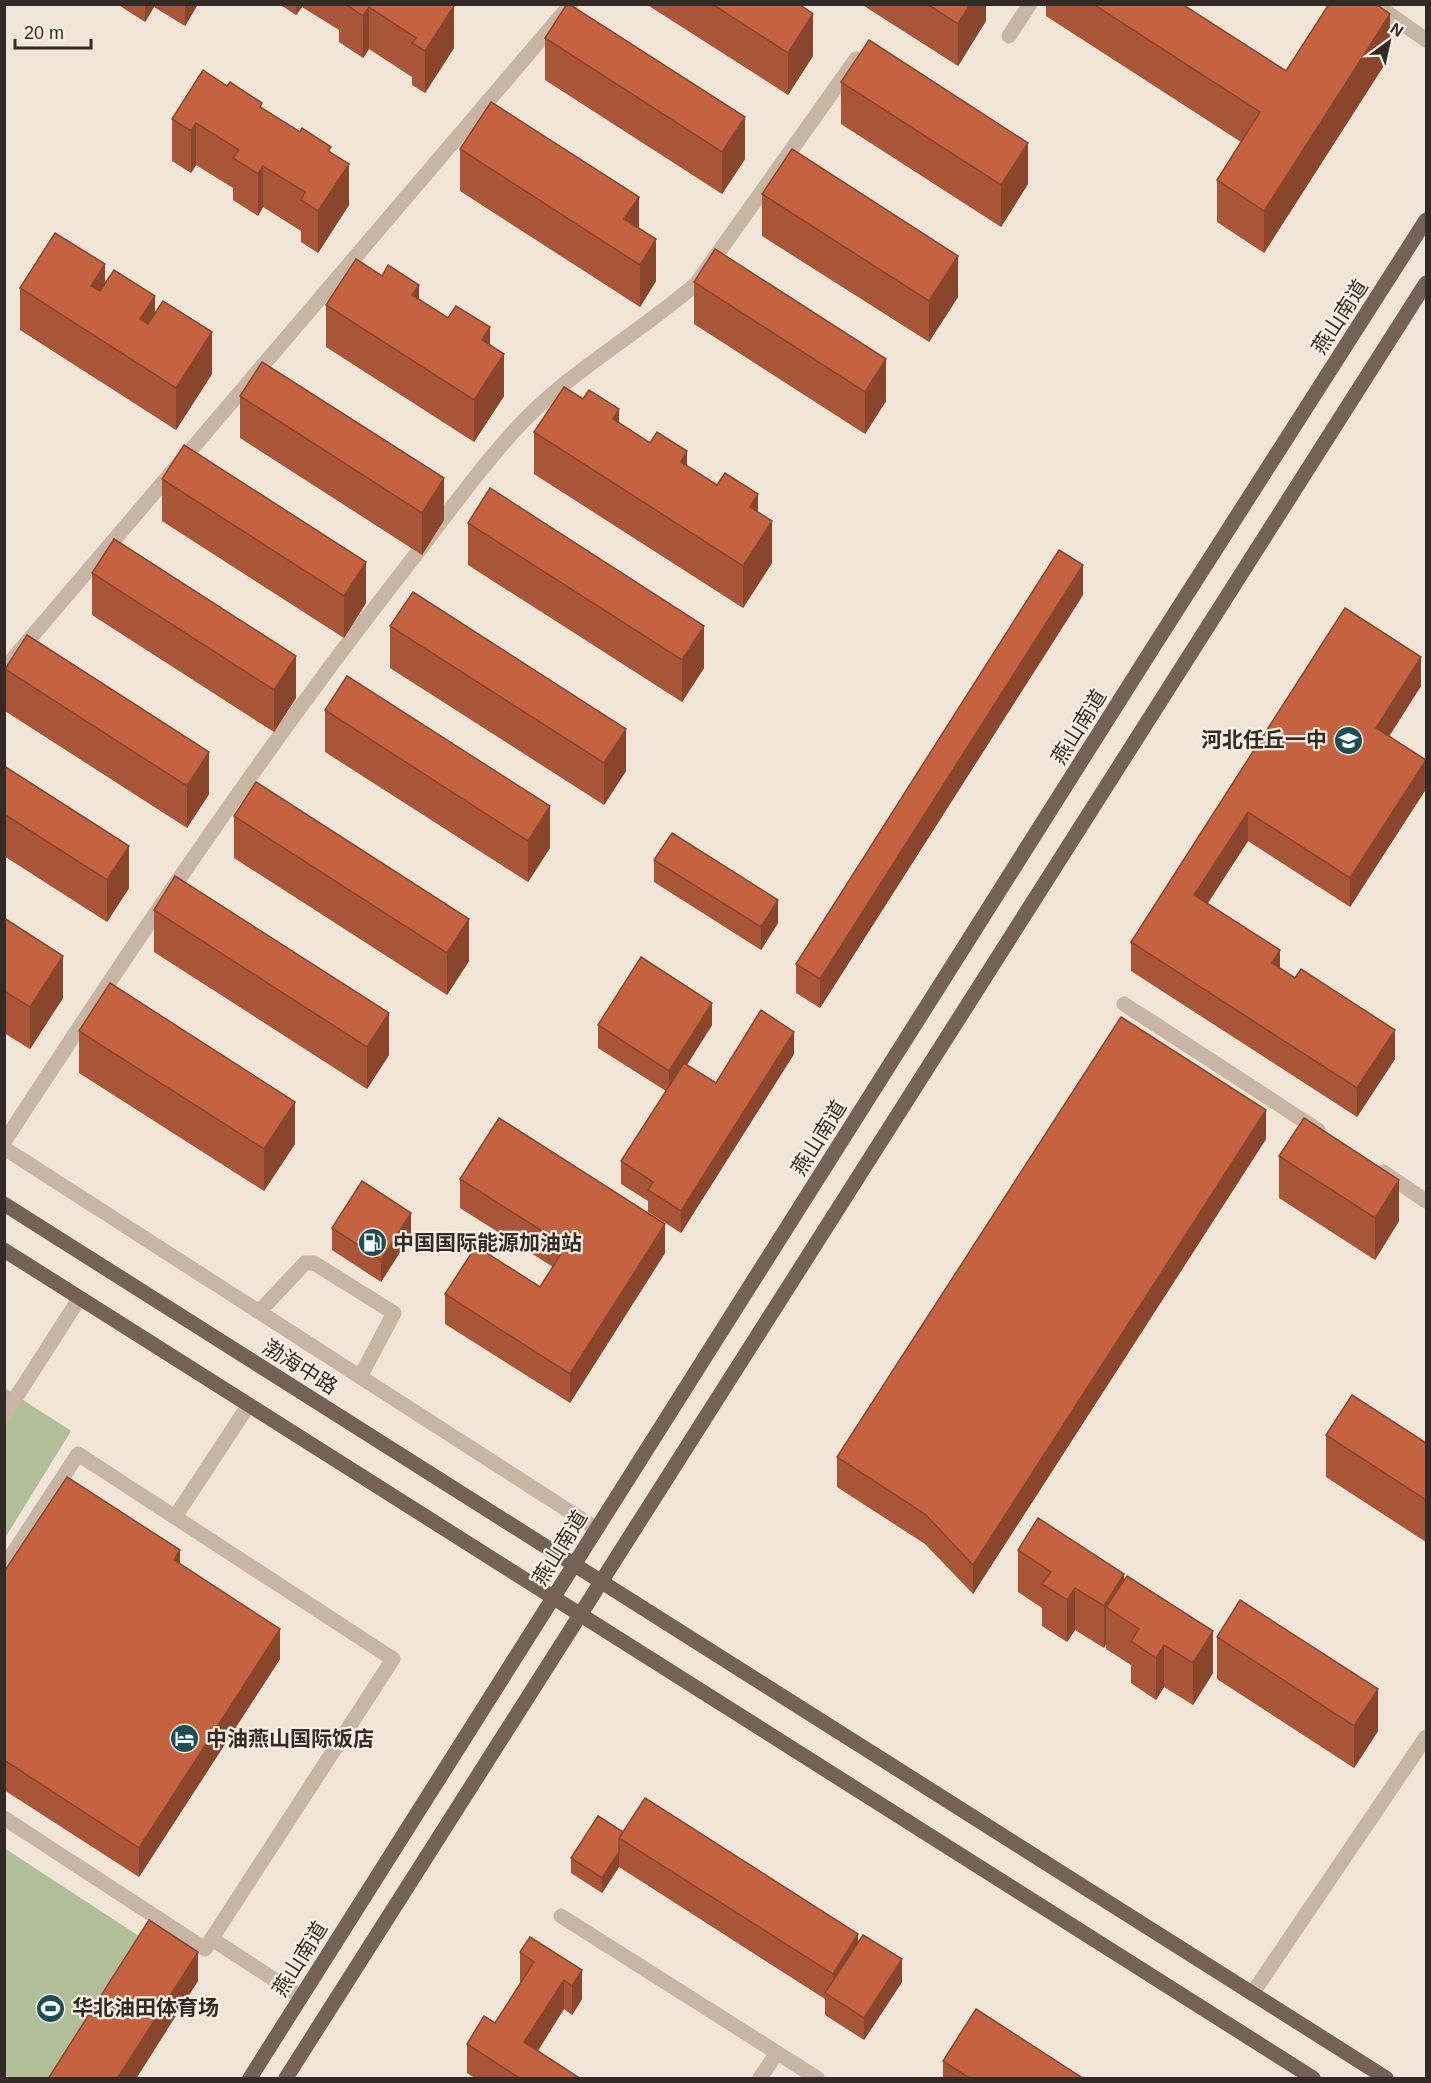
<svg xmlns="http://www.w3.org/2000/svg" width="1431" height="2083" viewBox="0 0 1431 2083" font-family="Helvetica,'Noto Sans SC',sans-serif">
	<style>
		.green { fill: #b1bf98 }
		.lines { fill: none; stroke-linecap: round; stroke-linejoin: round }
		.lane { stroke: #c8b5a3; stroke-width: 15 }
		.street { stroke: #c8b5a3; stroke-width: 15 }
		.primary { stroke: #756156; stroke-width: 15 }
		.wall { fill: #a95537 }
		.shaded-wall { fill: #8a452d }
		.building { fill: #c56340; stroke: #8a452d; stroke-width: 1.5 }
		.labels { text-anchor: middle; stroke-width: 4.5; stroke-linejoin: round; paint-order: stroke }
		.street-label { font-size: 21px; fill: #332a25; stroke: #f9efe3 }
		.poi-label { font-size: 21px; font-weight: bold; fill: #332a25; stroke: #f9efe3; text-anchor: start }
	</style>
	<rect width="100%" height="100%" fill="#f0e5d7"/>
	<g class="green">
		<polygon points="5,1388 71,1431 5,1538"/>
		<polygon points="4,1848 142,1938 54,2078 5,2078"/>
	</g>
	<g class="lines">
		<g class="lane">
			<polyline points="1375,4 1426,40"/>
			<polyline points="1009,36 1030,4"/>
			<polyline points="4,669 571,4"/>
			<polyline points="1124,1004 1318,1130"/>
			<path d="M4,1142C130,949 258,757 400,575C438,527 473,476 514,431C564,375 638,334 696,284L856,59"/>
			<polyline points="1383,1172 1426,1201"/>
			<polyline points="259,1312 305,1263 314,1263 394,1313 360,1377"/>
			<polyline points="4,1416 79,1299"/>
			<polyline points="175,1517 248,1406"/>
			<polyline points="4,1567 78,1454 393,1659 205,1949 4,1818"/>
			<polyline points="561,1916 817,2078"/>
			<polyline points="212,1939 301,1997"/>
			<polyline points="1252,1994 1426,1737"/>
			<polyline points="760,2078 777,2053"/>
		</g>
		<polyline class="street" points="4,1148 597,1529"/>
		<g class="primary">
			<polyline points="4,1204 1386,2078"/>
			<polyline points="4,1250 1313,2078"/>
			<polyline points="250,2078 1154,646 1426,220"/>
			<polyline points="286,2078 1426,283"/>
		</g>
	</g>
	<g class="wall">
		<polygon points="117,4 198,4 185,26 154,7 145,22"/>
		<polygon points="279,4 452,4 454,48 425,93 412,85 412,77 369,49 363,58 339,42 339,30 302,7 296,15"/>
		<polygon points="646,4 799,4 813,56 788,95"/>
		<polygon points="861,4 986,4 986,21 958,66"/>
		<polygon points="1046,4 1182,4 1286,71 1390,56 1264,253 1217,222 1217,180 1241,142 1046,16"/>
		<polygon points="545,38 745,159 722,194 545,80"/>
		<polygon points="841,82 1028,184 1001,227 841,124"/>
		<polygon points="262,108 331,152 349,205 318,253 301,242 301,231 263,207 258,216 233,200 233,188 196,165 191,173 172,161 172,119"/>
		<polygon points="460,149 639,228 656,281 640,307 460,191"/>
		<polygon points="762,194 958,297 929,342 762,236"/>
		<polygon points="694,282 886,401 865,434 694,324"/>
		<polygon points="105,284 212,374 176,430 20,330 20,288"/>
		<polygon points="419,299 490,345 504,396 474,442 326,347 326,305"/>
		<polygon points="240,396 444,520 422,555 240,438"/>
		<polygon points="619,423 758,512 772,563 743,608 534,474 534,432"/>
		<polygon points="162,479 366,603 344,638 162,521"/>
		<polygon points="468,523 704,668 682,702 468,565"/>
		<polygon points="92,573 296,698 274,732 92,615"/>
		<polygon points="1083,595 820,1008 796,993 796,964"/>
		<polygon points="1345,608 1421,686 1389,736 1426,789 1350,907 1248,841 1208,903 1280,968 1395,1059 1357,1117 1131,971 1131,942"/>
		<polygon points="390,626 626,771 604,805 390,668"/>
		<polygon points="5,669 209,794 187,828 5,711"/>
		<polygon points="325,710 550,848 528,882 325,752"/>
		<polygon points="4,766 129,888 107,922 4,856"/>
		<polygon points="234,816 469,961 447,995 234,858"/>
		<polygon points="654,860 778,923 761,950 654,882"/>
		<polygon points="154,910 389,1055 367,1089 154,952"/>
		<polygon points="4,918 63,998 30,1049 4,1033"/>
		<polygon points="598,1025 712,1025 687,1065 716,1083 794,1054 681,1233 648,1212 648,1201 621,1184 621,1161 666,1091 598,1048"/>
		<polygon points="79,1031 295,1144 264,1191 79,1073"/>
		<polygon points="1266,1139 973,1594 925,1544 837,1487 837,1457"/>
		<polygon points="1279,1156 1399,1221 1375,1260 1279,1198"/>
		<polygon points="460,1179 665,1253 570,1403 445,1324 445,1294 540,1287 553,1267 460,1208"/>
		<polygon points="332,1228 411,1235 381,1282 332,1250"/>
		<polygon points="1326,1435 1426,1443 1426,1542 1326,1477"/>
		<polygon points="1018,1550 1124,1579 1213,1673 1193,1705 1164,1687 1156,1700 1131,1683 1131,1665 1106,1649 1106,1644 1104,1648 1075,1630 1067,1642 1042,1626 1042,1608 1018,1592"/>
		<polygon points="180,1564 280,1659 139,1877 4,1790 4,1572"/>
		<polygon points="1217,1637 1378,1731 1354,1768 1217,1679"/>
		<polygon points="623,1832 858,1941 902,1982 864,2040 825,2015 825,1999 619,1867 602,1893 571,1873 571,1858"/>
		<polygon points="520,1952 582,1970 582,1999 572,2015 564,2009 538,2051 581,2079 476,2079 467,2073 467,2044 495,2023 521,1982 520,1982"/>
		<polygon points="943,2061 1084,2079 943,2079"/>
	</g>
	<g class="shaded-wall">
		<polygon points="145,4 154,4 154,7 145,22"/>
		<polygon points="185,4 198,4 185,26"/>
		<polygon points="296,4 302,4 302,7 296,15"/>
		<polygon points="970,4 986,4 986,21 958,66 958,24"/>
		<polygon points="454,6 454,48 425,93 425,51"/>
		<polygon points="369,7 369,49 363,58 363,16"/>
		<polygon points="813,14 813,56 788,95 788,53"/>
		<polygon points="1390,14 1390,56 1264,253 1264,211"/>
		<polygon points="745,117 745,159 722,194 722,152"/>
		<polygon points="196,123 196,165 191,173 191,131"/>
		<polygon points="1028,143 1028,184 1001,227 1001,185"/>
		<polygon points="349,164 349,205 318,253 318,211"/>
		<polygon points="263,166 263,207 258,216 258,174"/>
		<polygon points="639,197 639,239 624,219"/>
		<polygon points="656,239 656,281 640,307 640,265"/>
		<polygon points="958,256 958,297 929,342 929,301"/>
		<polygon points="105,264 105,306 91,286"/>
		<polygon points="419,285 419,327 412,295"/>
		<polygon points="155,296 155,338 140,319"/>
		<polygon points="490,327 490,369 482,340"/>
		<polygon points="212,332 212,374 176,430 176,388"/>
		<polygon points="504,354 504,396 474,442 474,400"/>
		<polygon points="886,359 886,401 865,434 865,392"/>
		<polygon points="619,409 619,451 613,419"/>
		<polygon points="687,451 687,493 681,462"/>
		<polygon points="444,478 444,520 422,555 422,513"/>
		<polygon points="758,494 758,536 750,507"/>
		<polygon points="772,521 772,563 743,608 743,566"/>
		<polygon points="366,562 366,603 344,638 344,596"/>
		<polygon points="1083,565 1083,595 820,1008 820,979"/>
		<polygon points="704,626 704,668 682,702 682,660"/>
		<polygon points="296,656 296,698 274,732 274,690"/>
		<polygon points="1421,657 1421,686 1376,757 1376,728"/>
		<polygon points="626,729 626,771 604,805 604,763"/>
		<polygon points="209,752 209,794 187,828 187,786"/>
		<polygon points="1426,760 1426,789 1350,907 1350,878"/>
		<polygon points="550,806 550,848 528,882 528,841"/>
		<polygon points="1248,812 1248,841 1194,924 1194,895"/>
		<polygon points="129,846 129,888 107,922 107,880"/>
		<polygon points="778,900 778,923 761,950 761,927"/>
		<polygon points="469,919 469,961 447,995 447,953"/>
		<polygon points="1280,950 1280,979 1272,963"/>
		<polygon points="63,956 63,998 30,1049 30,1007"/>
		<polygon points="712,1003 712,1025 669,1093 669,1071"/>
		<polygon points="389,1013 389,1055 367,1089 367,1047"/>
		<polygon points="1395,1030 1395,1059 1357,1117 1357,1088"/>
		<polygon points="794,1032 794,1054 681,1233 681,1211"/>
		<polygon points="295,1102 295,1144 264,1191 264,1149"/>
		<polygon points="1266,1110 1266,1139 973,1594 973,1565"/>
		<polygon points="1399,1180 1399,1221 1375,1260 1375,1218"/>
		<polygon points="411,1213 411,1235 381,1282 381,1260"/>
		<polygon points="665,1224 665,1253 570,1403 570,1374"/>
		<polygon points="180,1550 180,1580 174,1560"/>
		<polygon points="1124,1574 1124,1616 1106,1607 1106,1644 1104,1648 1104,1606"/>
		<polygon points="1075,1588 1075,1630 1067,1642 1067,1600"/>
		<polygon points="280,1629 280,1659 139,1877 139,1848"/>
		<polygon points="1213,1631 1213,1673 1193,1705 1193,1663"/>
		<polygon points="1164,1645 1164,1687 1156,1700 1156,1658"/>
		<polygon points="1378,1689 1378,1731 1354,1768 1354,1726"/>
		<polygon points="619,1852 619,1867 602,1893 602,1878"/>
		<polygon points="858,1934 858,1964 833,1997 833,1974"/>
		<polygon points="198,1952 198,1981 136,2079 117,2079"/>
		<polygon points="902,1959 902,1982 864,2040 864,2018"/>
		<polygon points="582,1970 582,1999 572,2015 572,1986"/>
		<polygon points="564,1980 564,2009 524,2071 524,2042"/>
	</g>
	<g class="building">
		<polygon points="346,4 452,4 454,6 425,51 412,43 416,38 369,7 363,16"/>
		<polygon points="567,4 569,4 745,117 722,152 545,38"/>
		<polygon points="712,4 799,4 813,14 788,53"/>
		<polygon points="927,4 970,4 958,24"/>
		<polygon points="1093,4 1182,4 1286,71 1329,4 1376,4 1390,14 1264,211 1217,180 1260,112"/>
		<polygon points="869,40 1028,143 1001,185 841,82"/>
		<polygon points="203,70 227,86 230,82 262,103 260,107 300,132 302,128 331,147 328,151 349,164 318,211 301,200 305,192 263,166 258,174 233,158 239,150 196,123 191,131 172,119"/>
		<polygon points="491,102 639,197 624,219 656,239 640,265 460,149"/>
		<polygon points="792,149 958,256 929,301 762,194"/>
		<polygon points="55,233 105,264 91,286 100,291 114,270 155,296 140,319 148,324 163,301 212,332 176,388 20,288"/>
		<polygon points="715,249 886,359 865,392 694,282"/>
		<polygon points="356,259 382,276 388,265 419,285 412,295 448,318 456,306 490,327 482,340 504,354 474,400 326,305"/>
		<polygon points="262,362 444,478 422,513 240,396"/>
		<polygon points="564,387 583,399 589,390 619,409 613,419 650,443 657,432 687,451 681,462 717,485 725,473 758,494 750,507 772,521 743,566 534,432"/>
		<polygon points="184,445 366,562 344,596 162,479"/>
		<polygon points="490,488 704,626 682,660 468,523"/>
		<polygon points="114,539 296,656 274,690 92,573"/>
		<polygon points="1059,550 1083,565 820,979 796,964"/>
		<polygon points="413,592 626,729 604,763 390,626"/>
		<polygon points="1345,608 1421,657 1376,728 1426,760 1350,878 1248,812 1194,895 1280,950 1272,963 1295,978 1301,969 1395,1030 1357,1088 1131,942"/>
		<polygon points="27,635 209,752 187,786 5,669"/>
		<polygon points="347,676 550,806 528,841 325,710"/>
		<polygon points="4,766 129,846 107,880 4,814"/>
		<polygon points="256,782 469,919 447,953 234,816"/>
		<polygon points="672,833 778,900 761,927 654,860"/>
		<polygon points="175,876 389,1013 367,1047 154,910"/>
		<polygon points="4,918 63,956 30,1007 4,991"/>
		<polygon points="641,957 712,1003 669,1071 598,1025"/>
		<polygon points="110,983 295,1102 264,1149 79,1031"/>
		<polygon points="761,1010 794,1032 681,1211 648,1190 653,1182 621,1161 684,1063 716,1083"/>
		<polygon points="1121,1017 1266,1110 973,1565 925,1514 837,1457"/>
		<polygon points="499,1118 665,1224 570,1374 445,1294 476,1246 540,1287 566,1246 460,1179"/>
		<polygon points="1304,1118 1399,1180 1375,1218 1279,1156"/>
		<polygon points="362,1181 411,1213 381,1260 332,1228"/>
		<polygon points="1352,1395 1426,1443 1426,1500 1326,1435"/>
		<polygon points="67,1477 180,1550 174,1560 280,1629 139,1848 4,1760 4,1572"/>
		<polygon points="1038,1518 1124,1574 1104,1606 1075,1588 1067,1600 1042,1584 1051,1572 1018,1550"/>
		<polygon points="1127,1576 1213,1631 1193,1663 1164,1645 1156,1658 1131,1641 1139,1629 1106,1607"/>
		<polygon points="1240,1600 1378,1689 1354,1726 1217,1637"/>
		<polygon points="645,1798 858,1934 833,1974 619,1838"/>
		<polygon points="598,1816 623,1832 619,1838 619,1852 602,1878 571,1858"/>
		<polygon points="149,1920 198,1952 117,2079 48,2079"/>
		<polygon points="863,1935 902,1959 864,2018 825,1993"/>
		<polygon points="530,1937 582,1970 572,1986 564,1980 524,2042 581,2079 521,2079 467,2044 484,2016 495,2023 534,1962 520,1952"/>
		<polygon points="976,2009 1084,2079 971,2079 943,2061"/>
	</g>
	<defs>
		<symbol id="school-disc" viewBox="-11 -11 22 22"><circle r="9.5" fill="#1b4f54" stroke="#f9efe3"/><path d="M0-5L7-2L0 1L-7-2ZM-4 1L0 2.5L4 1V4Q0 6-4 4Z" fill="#fff"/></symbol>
		<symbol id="fuel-disc" viewBox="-11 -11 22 22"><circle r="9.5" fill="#1b4f54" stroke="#f9efe3"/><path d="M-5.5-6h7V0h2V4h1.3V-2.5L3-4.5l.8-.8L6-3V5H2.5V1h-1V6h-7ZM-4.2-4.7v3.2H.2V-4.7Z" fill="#fff"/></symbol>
		<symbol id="hotel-disc" viewBox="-11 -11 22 22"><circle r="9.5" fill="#1b4f54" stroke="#f9efe3"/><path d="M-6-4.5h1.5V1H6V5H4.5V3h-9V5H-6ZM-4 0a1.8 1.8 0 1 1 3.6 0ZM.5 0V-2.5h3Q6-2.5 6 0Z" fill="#fff"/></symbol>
		<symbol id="stadium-disc" viewBox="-11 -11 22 22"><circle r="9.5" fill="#1b4f54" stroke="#f9efe3"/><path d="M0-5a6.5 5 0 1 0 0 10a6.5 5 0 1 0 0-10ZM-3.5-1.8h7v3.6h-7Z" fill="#fff"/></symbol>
	</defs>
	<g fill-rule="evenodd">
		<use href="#school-disc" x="1332" y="724" width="33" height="33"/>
		<use href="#fuel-disc" x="356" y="1226" width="33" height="33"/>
		<use href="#hotel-disc" x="168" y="1722" width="33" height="33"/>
		<use href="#stadium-disc" x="34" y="1992" width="33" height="33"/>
	</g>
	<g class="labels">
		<g class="street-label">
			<text transform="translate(1340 317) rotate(-57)" y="7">燕山南道</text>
			<text transform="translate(1079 727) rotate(-58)" y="7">燕山南道</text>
			<text transform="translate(819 1138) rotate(-58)" y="7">燕山南道</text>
			<text transform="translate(300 1367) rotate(32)" y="7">渤海中路</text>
			<text transform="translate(560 1548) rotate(-58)" y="7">燕山南道</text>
			<text transform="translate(300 1959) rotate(-58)" y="7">燕山南道</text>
		</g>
		<g class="poi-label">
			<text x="1327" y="747" text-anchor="end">河北任丘一中</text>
			<text x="393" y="1250">中国国际能源加油站</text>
			<text x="206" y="1746">中油燕山国际饭店</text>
			<text x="72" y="2015">华北油田体育场</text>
		</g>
	</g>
	<rect width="1431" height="2083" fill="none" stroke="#332a25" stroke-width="12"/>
	<g transform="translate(1389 42) rotate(33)" stroke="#f9efe3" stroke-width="4.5" paint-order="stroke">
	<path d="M0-4.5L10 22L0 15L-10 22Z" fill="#332a25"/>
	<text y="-9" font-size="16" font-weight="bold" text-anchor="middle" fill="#332a25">N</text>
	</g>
	<path d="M15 39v9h76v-9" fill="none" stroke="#332a25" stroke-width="3"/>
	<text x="24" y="39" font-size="18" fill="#332a25" stroke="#f9efe3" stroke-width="4.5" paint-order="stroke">20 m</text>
</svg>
